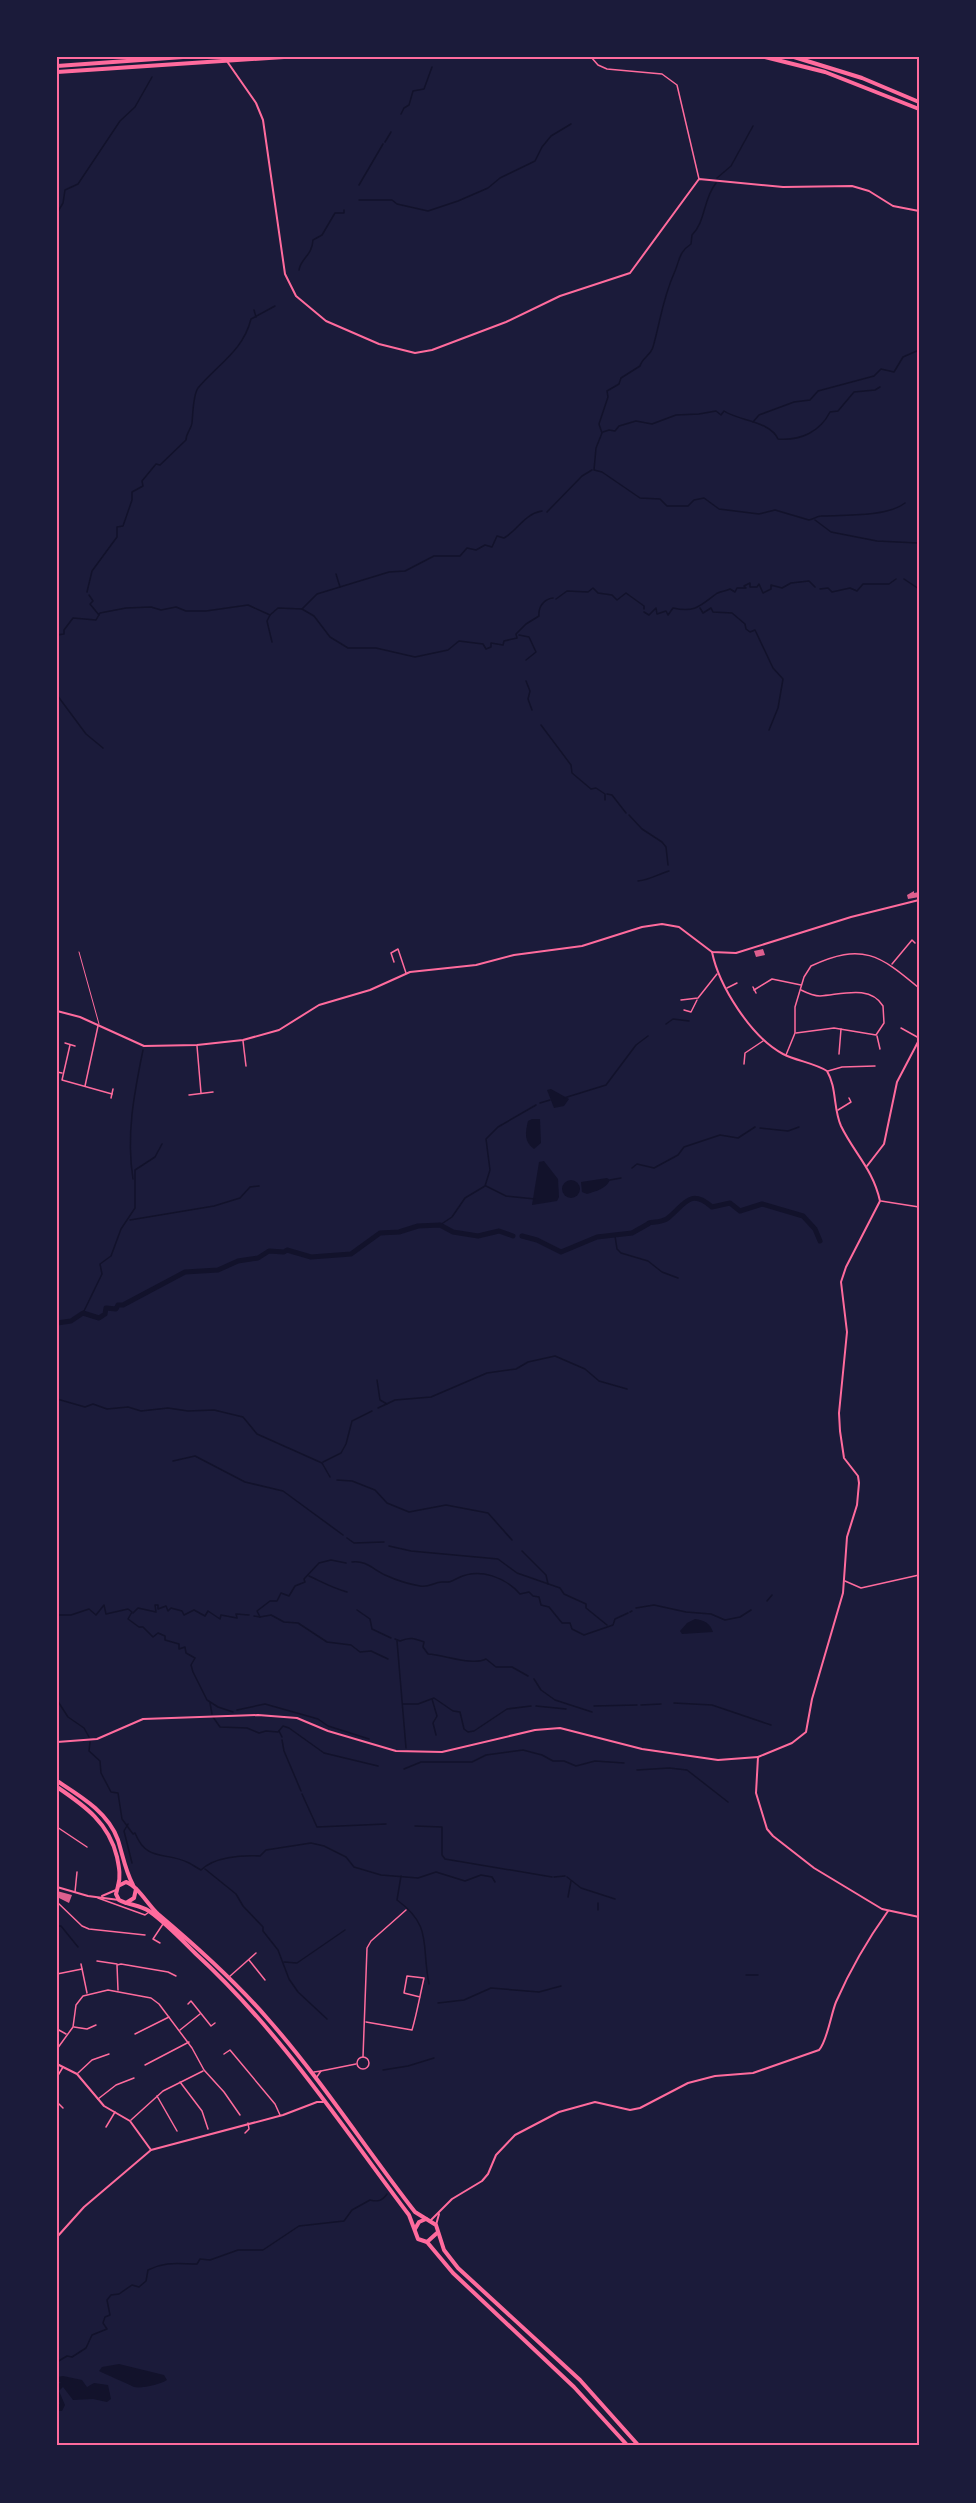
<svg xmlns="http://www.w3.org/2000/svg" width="976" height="2503" viewBox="0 0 976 2503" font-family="'PT Sans Narrow',sans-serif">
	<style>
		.water { fill: #12122b }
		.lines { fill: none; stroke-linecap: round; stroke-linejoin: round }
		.stream { stroke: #12122b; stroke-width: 1.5 }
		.river { stroke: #12122b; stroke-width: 5 }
		.building { fill: #dd5f8e }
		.service { stroke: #ff6b9d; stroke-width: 1 }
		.minor { stroke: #ff6b9d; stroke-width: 1.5 }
		.tertiary { stroke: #ff6b9d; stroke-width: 2 }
		.secondary { stroke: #ff6b9d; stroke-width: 2 }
		.trunk { stroke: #ff6b9d; stroke-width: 4 }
		.motorway { stroke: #ff6b9d; stroke-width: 4 }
		.neatline { fill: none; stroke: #ff6b9d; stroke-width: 2 }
	</style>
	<rect width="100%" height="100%" fill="#1b1b3a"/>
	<g class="water">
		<polygon points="551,1089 569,1099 564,1106 554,1108 547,1090"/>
		<path d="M532,1119H540L541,1143L534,1149C524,1142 525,1133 528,1121Z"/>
		<polygon points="544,1161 558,1179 559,1197 557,1201 532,1205 539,1162"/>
		<path d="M607,1178L610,1180C606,1189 596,1191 587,1194L582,1192L581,1182Z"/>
		<circle cx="571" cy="1189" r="9"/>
		<path d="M695,1619C704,1620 710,1623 713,1632L682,1634L680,1631L687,1623Z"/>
		<path d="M119,2364L164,2375L167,2380C162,2384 141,2389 134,2387C130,2385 101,2372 99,2371L102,2367Z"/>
		<polygon points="63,2376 82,2380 87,2387 94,2383 108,2385 111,2399 107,2402 93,2399 73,2400 63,2387 59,2391 65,2405 62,2411 57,2411 57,2403 60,2404 57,2397 57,2385 61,2382 57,2382 57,2377"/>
	</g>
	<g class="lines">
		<g class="stream">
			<polyline points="401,114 404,108 409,105 413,91 424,89 432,67"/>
			<polyline points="385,142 391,132"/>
			<polyline points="717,178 731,166 753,126"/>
			<path d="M716,183C703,199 706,221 692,235L691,244C679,252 680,259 675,271C662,300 661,319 653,347C651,355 642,358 640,366L621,378L619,384L607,391L608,397L599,424L602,433L596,448L594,470L602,472L640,498L660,499L667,506H688L694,500L704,498L719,509L759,514L775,510L809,520C814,519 817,516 821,516C844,515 887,517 905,503"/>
			<polyline points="359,185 383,144"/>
			<polyline points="359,200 392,200 397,204 428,211 458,201 488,188 500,178 535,161 542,147 551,136 571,124"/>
			<polyline points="57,213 63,203 65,190 78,184 120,121 135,107 152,77"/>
			<path d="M299,270C301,258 312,256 313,240L322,235L335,213H344V210"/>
			<polyline points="254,310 256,317"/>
			<polyline points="753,422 759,415 794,402 810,400 818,391 874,376 881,369 894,372 903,357 919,350"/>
			<path d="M603,432L609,430L615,431L619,426L636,421L652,424L676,415L699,414L716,411L721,415L724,411C739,421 770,421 778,439C800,441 820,432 830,412L838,411L854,392L875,390L880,387"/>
			<polyline points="547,512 582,476 592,470"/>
			<polyline points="815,520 831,532 877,541 918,543"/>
			<polyline points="336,574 340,587"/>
			<polyline points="904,579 919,589"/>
			<polyline points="820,589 828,588 832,592 850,588 857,591 863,584 889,584 896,579"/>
			<path d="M87,592L92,571L117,537V527L123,526L132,500V492L143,486L142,481L156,464L160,465L186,440C186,433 191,430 192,423C193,413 193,395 198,388C218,364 243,351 251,319L275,306"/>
			<polyline points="89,595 93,601 90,604 99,615"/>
			<polyline points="556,599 567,591 588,592 593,588 598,593 612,595 617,600 626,593 644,606 644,609"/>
			<polyline points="700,608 703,613 711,608 713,612 732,613 745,624 746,629 750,632 755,630 773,668 783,679 778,708 769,730"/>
			<path d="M302,609L314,616L330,637L348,648H376L415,657L448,650L459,641L483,644L486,649L491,647V643L503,645L504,641L517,638L516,634L526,624L539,616C538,607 544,599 553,598"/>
			<path d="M644,612L649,615L656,608L657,614L666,611L668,615L673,608C695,613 700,606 716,594C718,592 726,591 730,589L735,592L737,588H746L744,586L750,583V587H757L759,584L763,593L771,589V585L782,588L791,583L809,581L815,587"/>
			<path d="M270,615L278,608L302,609L317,594L389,572L405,571L434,556H460L467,548L476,550L485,545L492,547L497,536L504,538C518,530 524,514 542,511"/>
			<polyline points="57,635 64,634 64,630 73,618 96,620 100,613 126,608 151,607 161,610 176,607 186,611 206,611 248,605 270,615 267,621 272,642"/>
			<polyline points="519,635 529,637 536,652 526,660"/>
			<polyline points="526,681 530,691 528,699 532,710"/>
			<polyline points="57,695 86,734 103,748"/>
			<polyline points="541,725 571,765 572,773 591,789 596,788 605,794 605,800"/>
			<polyline points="607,794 612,795 626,813"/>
			<polyline points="629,815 642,829 662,842 666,847 668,865"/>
			<path d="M638,881C650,880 658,874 669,871"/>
			<polyline points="666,1024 673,1019 689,1021"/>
			<polyline points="564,1098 606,1085 636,1045 648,1036"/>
			<polyline points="540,1103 550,1100"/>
			<polyline points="760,1128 788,1131 799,1127"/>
			<polyline points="632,1168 637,1164 654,1168 678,1155 684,1147 720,1135 738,1138 755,1127"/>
			<path d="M133,1179C126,1135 134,1094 143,1050"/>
			<polyline points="610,1180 621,1178"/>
			<polyline points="486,1186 506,1196 535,1199"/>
			<polyline points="130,1220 214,1206 240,1198 250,1187 259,1186"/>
			<polyline points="440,1225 452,1217 465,1198 485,1186 490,1170 486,1139 498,1127 536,1105"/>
			<polyline points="615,1236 617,1249 621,1253 648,1261 662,1272 678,1278"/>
			<polyline points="83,1313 102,1274 100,1264 111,1256 121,1229 135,1208 135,1170 155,1157 162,1144"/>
			<polyline points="377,1380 380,1400 387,1404"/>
			<polyline points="57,1399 85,1407 93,1404 107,1409 128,1407 141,1411 168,1408 188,1411 214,1410 243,1417 257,1434 322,1463 330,1477"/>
			<polyline points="378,1408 395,1400 431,1397 487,1373 516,1369 528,1362 555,1356 585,1369 599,1381 627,1389"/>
			<polyline points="173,1461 195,1456 245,1482 283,1491 343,1535"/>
			<polyline points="323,1462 341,1453 346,1444 352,1421 372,1411"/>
			<polyline points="337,1480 352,1481 375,1490 387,1503 409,1512 446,1505 488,1513 512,1540"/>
			<polyline points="347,1538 354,1543 384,1542"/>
			<polyline points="389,1546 411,1551 498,1559 517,1573 560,1588 564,1594 586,1604 586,1608 607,1625"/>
			<polyline points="522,1551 546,1575 548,1584"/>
			<path d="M352,1562C366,1560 374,1570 385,1575C396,1580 408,1584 420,1586C429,1588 434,1582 442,1582C452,1582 450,1582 458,1578C480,1567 506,1578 520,1594L529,1592L533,1596L539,1597L541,1605L549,1607L562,1623H570L572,1629L584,1635L613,1625L615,1619L628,1613"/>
			<path d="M309,1576C322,1582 332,1588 347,1592"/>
			<polyline points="767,1601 772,1595"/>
			<polyline points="636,1608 654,1605 686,1612 711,1614 725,1620 740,1617 751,1610"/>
			<polyline points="357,1610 370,1619 372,1629 391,1638"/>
			<polyline points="630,1612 632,1611"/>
			<polyline points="133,1613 138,1608 156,1612 155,1605 158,1605 158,1609 166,1606 168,1611 171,1608 182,1611 184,1615 194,1610 205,1616 208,1611 220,1619 221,1615 237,1618 236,1614 249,1615"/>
			<polyline points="57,1615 71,1615 89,1609 96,1615 104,1605 106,1614 128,1609 132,1612 128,1619 139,1627 143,1627 153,1637 158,1633 165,1636 165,1640 179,1644 179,1649 185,1647 186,1653 195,1658 191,1665 193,1672 207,1700 218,1707 233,1712"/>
			<polyline points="254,1616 260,1617 257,1611 270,1601 277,1601 281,1593 289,1596 295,1586 305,1582 304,1579 319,1563 331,1560 346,1563"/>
			<polyline points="260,1617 271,1615 284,1622 298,1623 327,1642 351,1645 360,1652 371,1651 388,1659"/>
			<path d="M395,1639L400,1641C410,1637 413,1638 424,1642L423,1647L428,1654C445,1655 473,1666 486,1659L496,1667H512L528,1676"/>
			<polyline points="397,1641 406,1748"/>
			<polyline points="534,1679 541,1690 555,1700 592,1712"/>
			<polyline points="432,1699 437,1716 433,1723 436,1735"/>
			<polyline points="57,1700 68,1717 84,1728 89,1737"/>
			<polyline points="210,1703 212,1714"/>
			<polyline points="674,1703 712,1705 771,1725"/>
			<polyline points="403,1704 418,1704 434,1698 453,1711 460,1712 464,1729 468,1732 474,1731 507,1709 531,1706"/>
			<polyline points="641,1705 661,1704"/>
			<polyline points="536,1706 566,1709"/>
			<polyline points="594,1706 637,1705"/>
			<polyline points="237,1710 265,1704 318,1719 328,1726 369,1739"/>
			<polyline points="213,1717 220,1727 247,1728 259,1733 266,1731 278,1732 283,1726 289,1728 324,1753 378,1766"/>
			<polyline points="279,1731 282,1737"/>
			<polyline points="282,1740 284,1751 301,1791"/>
			<path d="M90,1742L89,1751L100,1761L101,1773L111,1792L118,1793L122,1819L133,1834L135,1833C147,1863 166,1851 189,1863C193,1865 197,1868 201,1870C214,1857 241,1855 260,1856L266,1850L311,1843L324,1846L346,1857L354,1867L381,1875L418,1878L436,1872L465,1881L481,1875L492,1877L495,1882"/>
			<polyline points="404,1769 421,1762 472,1762 486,1755 523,1750 542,1755 553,1761 564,1761 576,1766 595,1761 624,1763"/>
			<polyline points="637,1770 669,1768 687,1770 728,1802"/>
			<polyline points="302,1794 317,1827 386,1824"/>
			<polyline points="128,1824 124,1831 132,1863"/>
			<polyline points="415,1826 442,1827 442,1855 445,1859 552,1877"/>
			<polyline points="205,1869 236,1894 243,1906 263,1927 263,1931 278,1950 289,1979 298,1992 327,2019"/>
			<path d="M401,1876L397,1900C433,1926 421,1945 429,1984"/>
			<polyline points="554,1877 565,1876"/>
			<polyline points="567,1877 581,1888 615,1899"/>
			<polyline points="568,1897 571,1881"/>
			<polyline points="598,1910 598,1903"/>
			<polyline points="57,1926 61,1926 78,1947"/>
			<polyline points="284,1962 297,1963 345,1930"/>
			<polyline points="746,1975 758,1975"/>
			<polyline points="438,2003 464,2000 491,1988 539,1992 561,1986"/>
			<polyline points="383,2070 408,2066 434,2058"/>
			<path d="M57,2362L67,2356L72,2357L86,2348L92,2335L107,2329L103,2323L105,2317L110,2315L107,2300L111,2295L119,2294L132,2285L139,2287L146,2281L148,2270C166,2261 178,2264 197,2264L200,2259L210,2260L238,2250H263L299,2226L344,2221L352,2210L370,2200C378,2202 382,2201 387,2194"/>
		</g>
		<g class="river">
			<path d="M649,1223C654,1222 664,1222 668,1218C685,1204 690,1188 712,1207L730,1203L740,1211L762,1204L803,1216L815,1229L820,1241"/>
			<polyline points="522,1236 537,1240 561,1252 597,1237 632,1233 648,1224"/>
			<polyline points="57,1323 71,1321 83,1313 99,1318 105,1314 106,1308 116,1309 118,1305 123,1305 185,1272 218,1270 238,1261 258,1258 269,1251 284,1252 287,1250 311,1257 351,1254 380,1233 399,1232 418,1226 440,1225 453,1232 478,1236 499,1231 513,1236"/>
		</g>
	</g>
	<g class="building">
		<polygon points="914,891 914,893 919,892 919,897 908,899 907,895"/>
		<polygon points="763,949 765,955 756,957 754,951"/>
		<polygon points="57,1891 72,1895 69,1903 59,1898"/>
	</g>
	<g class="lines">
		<polyline class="service" points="79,952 99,1024"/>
		<g class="minor">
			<polyline points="591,57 598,65 607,69 662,74 677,85 699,179"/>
			<polyline points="394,962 391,953 398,949 406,973"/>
			<polyline points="892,964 912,940 915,943"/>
			<polyline points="753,987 756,993"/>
			<polyline points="727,988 737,983"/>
			<polyline points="754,990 772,979 801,985"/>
			<polyline points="681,1000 698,998 717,974"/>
			<polyline points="684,1010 691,1012 697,1000"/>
			<polyline points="901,1028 919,1038"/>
			<path d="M796,1033L834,1028L876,1035L884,1023L883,1006C870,984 840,995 820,996C813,996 807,993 801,990"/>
			<polyline points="877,1036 880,1049"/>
			<polyline points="243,1041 246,1066"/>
			<polyline points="65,1043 75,1046"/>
			<polyline points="70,1045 62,1080 112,1094"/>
			<polyline points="197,1046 201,1093"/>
			<polyline points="839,1054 841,1029"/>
			<path d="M786,1055L795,1033V1007L804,977L811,966C862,942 880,955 919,988"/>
			<polyline points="744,1064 745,1053 763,1041"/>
			<polyline points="828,1071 842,1067 875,1066"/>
			<polyline points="57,1072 62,1073"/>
			<polyline points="85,1086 98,1026"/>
			<polyline points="189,1095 213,1092"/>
			<polyline points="111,1098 113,1089"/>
			<polyline points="838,1110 851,1102 849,1098"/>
			<polyline points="881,1201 919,1207"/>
			<polyline points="845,1581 861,1588 919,1575"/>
			<polyline points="57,1827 87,1847"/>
			<polyline points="75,1892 77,1872"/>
			<polyline points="98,1898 145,1915 149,1912"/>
			<polyline points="57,1902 82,1926 89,1929 145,1935"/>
			<polyline points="160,1943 153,1939 163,1924"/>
			<polyline points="249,1960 265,1980"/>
			<polyline points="97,1961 117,1964"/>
			<polyline points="81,1964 87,1993"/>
			<polyline points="57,1974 82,1969"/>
			<polyline points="229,1977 256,1953"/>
			<polyline points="118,1990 117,1965 121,1964 168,1972 176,1976"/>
			<polyline points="188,2004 191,2001 211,2026 215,2023"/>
			<path d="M366,2022L412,2030C417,2013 420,1995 424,1978L407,1976L404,1993L420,1997"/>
			<polyline points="74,2027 87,2029 96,2025"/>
			<polyline points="57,2029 66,2034"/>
			<polyline points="180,2030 200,2014"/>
			<polyline points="135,2034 169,2017"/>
			<polyline points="57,2049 73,2027 76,2005 83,1996 108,1990 151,1998 159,2004 192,2048 204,2070 224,2092 240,2115"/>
			<polyline points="224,2054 230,2050 275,2104 280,2115"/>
			<circle cx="363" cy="2063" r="6"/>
			<polyline points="363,2057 367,1948 371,1941 406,1910"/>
			<polyline points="145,2065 189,2042"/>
			<polyline points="321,2071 356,2064"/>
			<polyline points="314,2072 321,2071 316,2078"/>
			<polyline points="78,2073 92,2060 109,2054"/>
			<polyline points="57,2077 63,2067"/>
			<polyline points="180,2082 202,2111 208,2129"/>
			<polyline points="157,2096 177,2131"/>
			<polyline points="98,2099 116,2085 134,2078"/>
			<polyline points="57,2102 63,2108"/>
			<polyline points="131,2120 163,2091 203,2071"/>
			<polyline points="106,2127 115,2112"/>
			<polyline points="245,2133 249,2129 248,2123"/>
		</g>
		<g class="tertiary">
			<polyline points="224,57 256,103 263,120 285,274 296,296 326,321 379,344 415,353 432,350 506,322 560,296 630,273 699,179 783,187 852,186 869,191 893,206 919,211"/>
			<path d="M712,952C719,986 751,1037 783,1054C797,1061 814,1063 827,1071C837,1088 833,1108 841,1126C854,1153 873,1169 880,1201L846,1267L841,1282L847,1332L839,1413L840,1431L844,1458L858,1476L859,1483L857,1505L847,1537L843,1593L812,1699L806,1732L792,1743L758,1757L756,1793L767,1829L773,1836L814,1868L882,1909L919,1917"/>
			<polyline points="867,1166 884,1144 897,1082 919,1040"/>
			<polyline points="57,1742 97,1739 143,1719 258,1715 297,1718 328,1731 396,1751 442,1752 535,1730 560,1728 642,1749 718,1760 758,1757"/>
			<polyline points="57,2064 77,2074 104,2106 130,2121 151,2150"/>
			<path d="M431,2220L452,2199L482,2181L488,2174L496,2155L515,2135L559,2112L595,2102L630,2110L640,2108L688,2083L715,2076L753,2073L819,2050C827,2042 831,2014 836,2002C850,1970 868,1939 888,1911"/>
			<polyline points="436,2225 439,2214"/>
			<polyline points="57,2237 84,2207 151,2150 283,2115 317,2102 323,2102"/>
		</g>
		<g class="secondary">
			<polyline points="57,1011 80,1017 144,1046 197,1045 243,1040 279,1030 319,1005 370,990 410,972 476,965 514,955 582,946 642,927 662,924 679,927 712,952 736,953 851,917 919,900"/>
			<polyline points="57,1887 88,1896 119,1900"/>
			<polyline points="102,1896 116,1890"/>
		</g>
		<g class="trunk">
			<path d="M57,1781C80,1796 108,1812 118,1840C123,1856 125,1870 133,1885"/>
			<path d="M57,1787C85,1806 109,1823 117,1857C119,1867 121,1876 118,1886"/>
			<polyline points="126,1903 134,1898 136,1889"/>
			<polyline points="415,2229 419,2222 426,2219"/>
			<polyline points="427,2242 437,2233"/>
			<path d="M628,2446L574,2387L453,2273L427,2242L418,2239L409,2215C341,2125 280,2031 196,1954C181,1939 166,1923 149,1911C140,1905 128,1905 119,1900L116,1894L118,1886L126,1882C138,1886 148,1905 158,1914C196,1946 234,1980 267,2018C321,2079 365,2148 415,2212L436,2225L444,2250L458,2268L580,2380L639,2446"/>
		</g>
		<g class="motorway">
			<polyline points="765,57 825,72 919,109"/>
			<polyline points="794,57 862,78 919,102"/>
			<polyline points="57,66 183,57"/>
			<polyline points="57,72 284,57"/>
		</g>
	</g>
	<rect width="976" height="2503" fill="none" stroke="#1b1b3a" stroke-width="117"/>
	<rect x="58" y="58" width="860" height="2386" class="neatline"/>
</svg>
